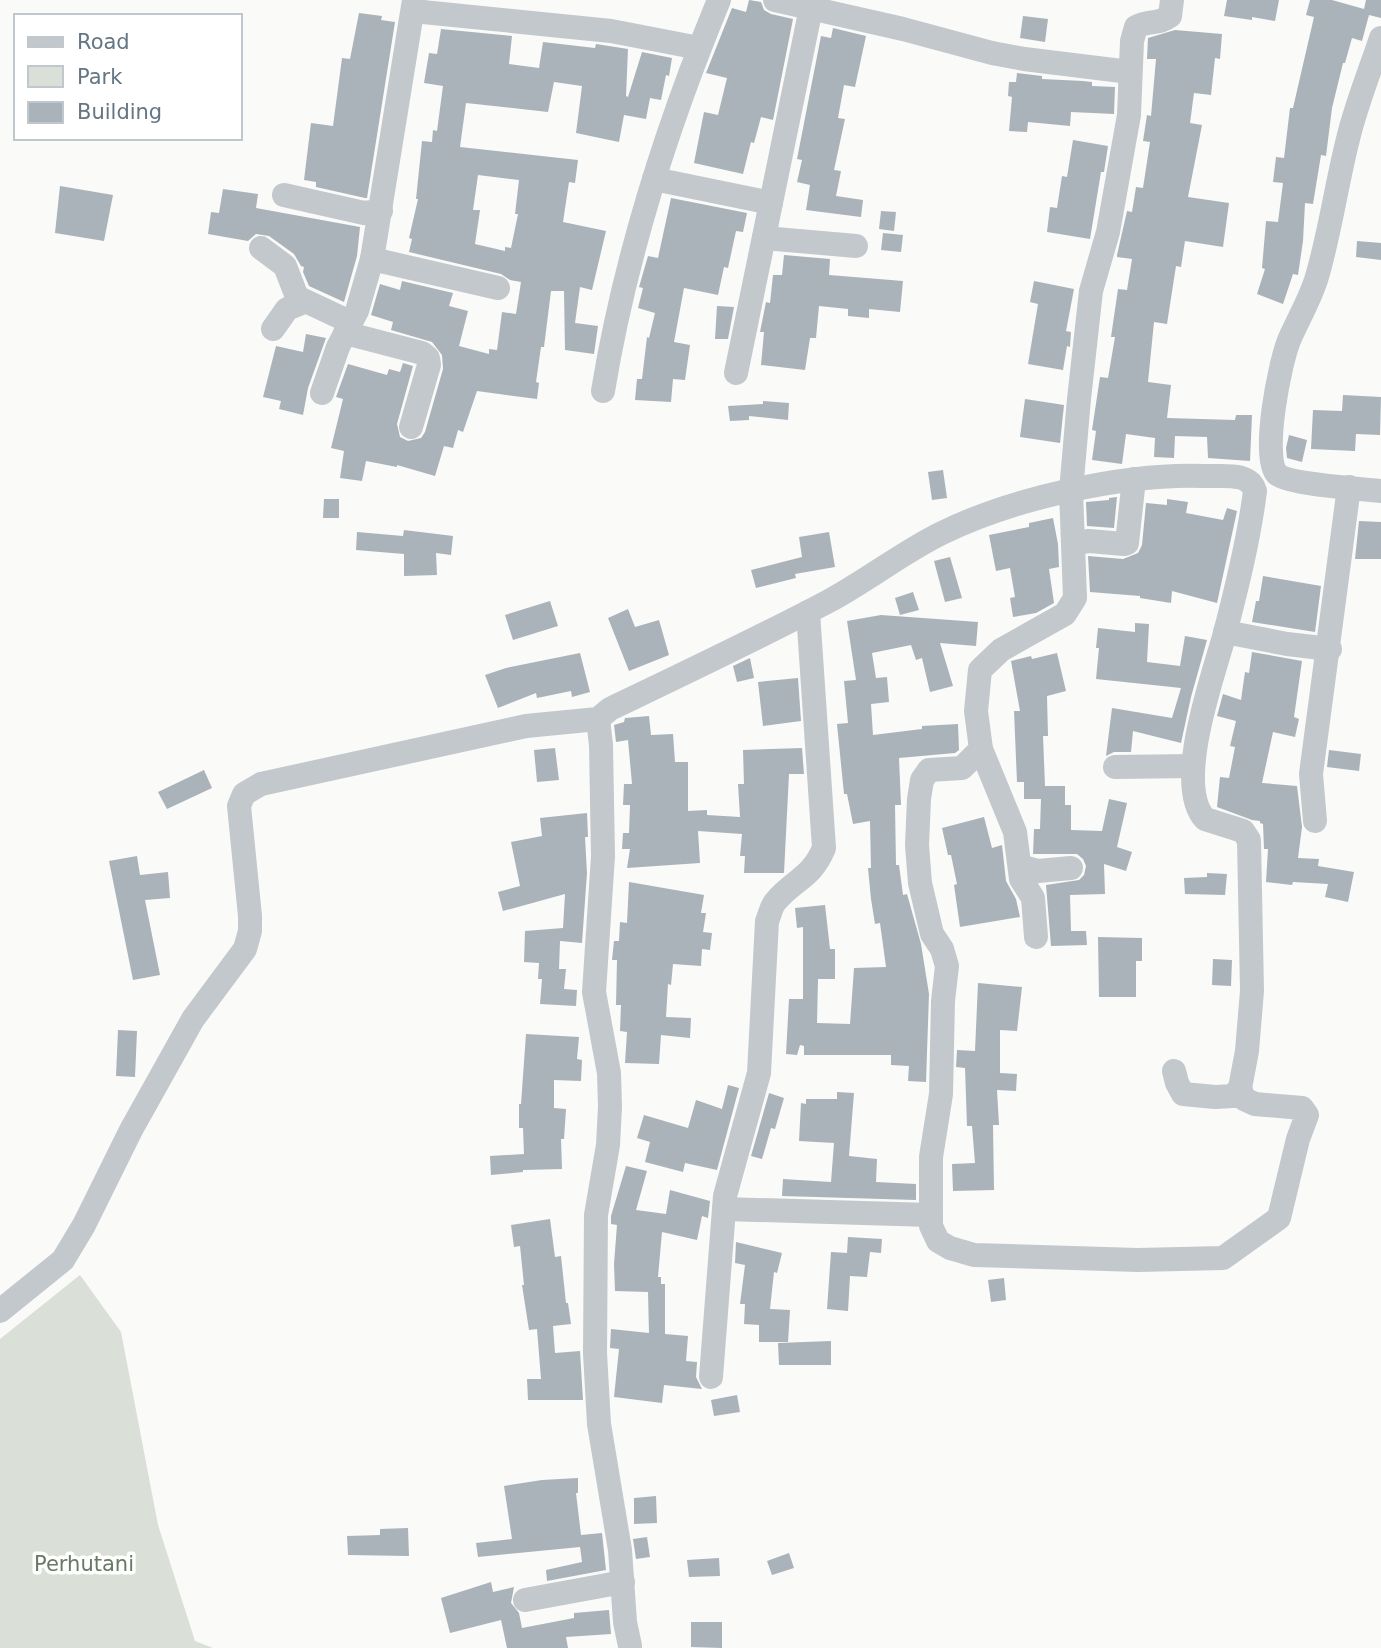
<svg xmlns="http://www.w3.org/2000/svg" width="1381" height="1648" viewBox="0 0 1381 1648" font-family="'DejaVu Sans',sans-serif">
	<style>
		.green { fill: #dadfd7 }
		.building { fill: #aab3b9; fill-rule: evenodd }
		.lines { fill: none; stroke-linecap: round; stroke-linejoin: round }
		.minor { stroke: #c3c8cc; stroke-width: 24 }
		.labels { text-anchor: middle; stroke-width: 7; stroke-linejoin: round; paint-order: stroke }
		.park-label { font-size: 21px; fill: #687a64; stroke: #fff }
	</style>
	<rect width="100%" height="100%" fill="#fafaf8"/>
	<polygon class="green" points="80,1275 121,1332 158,1525 195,1641 213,1648 0,1648 0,1339"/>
	<g class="building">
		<polygon points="749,0 761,2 764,10 771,14 793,19 773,120 761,117 754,143 751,142 743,174 694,163 704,112 718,115 727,78 706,73 732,8 746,12"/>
		<polygon points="1227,0 1279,0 1275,21 1252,17 1252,20 1224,16"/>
		<polygon points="1310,0 1332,0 1364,9 1366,0 1381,0 1381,18 1369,15 1362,41 1352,38 1345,63 1343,63 1332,108 1326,156 1321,155 1313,204 1305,203 1303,241 1298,275 1293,274 1283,304 1257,294 1265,269 1262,268 1266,221 1278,222 1283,183 1273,182 1276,157 1284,158 1290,108 1293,108 1314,17 1306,15"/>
		<polygon points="359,13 382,16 381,20 395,22 367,198 365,198 316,187 316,182 304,180 311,123 333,126 342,58 350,59"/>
		<polygon points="1023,16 1048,19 1045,42 1020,38"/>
		<polygon points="833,28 866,36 855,87 844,85 838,118 845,119 834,170 841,171 836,196 863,200 861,217 806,210 810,185 797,182 802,160 797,159 821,36 831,38"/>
		<path d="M441,29L512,36L509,64L539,68L543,42L595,48L596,44L628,49L626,96L628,97L642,52L672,58L669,76L666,75L661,100L650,98L646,119L624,115L619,142L576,133L582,86L554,82L548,112L466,103L460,147L578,160L575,183L569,182L563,222L606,231L592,290L580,287L575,323L598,326L594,354L565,350L564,291H551L544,347H541L536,382L539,383L537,399L477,391L463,432L458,430L453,448L444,446L435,476L397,465V467L366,461L362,481L340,478L344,451L331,448L343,399L336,397L348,364L387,375L389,369L400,372L403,363L413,366L397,424L400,437L408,441L421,438L425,432L443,369L442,355L432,342L391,330L393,322L371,315L380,284L400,290L402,281L453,293L449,306L468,311L459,346L489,354V349L497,350L502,312L516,314L521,282L510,280L501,274L409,252L412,239L409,238L418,199H416L422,141L432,142L433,130L437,131L443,86L424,83L429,53L437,54ZM478,175L519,180L515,214H518L511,248L505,247V251L475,244L480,210H473Z"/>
		<polygon points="1175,30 1222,34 1220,59 1215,58 1211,95 1194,93 1190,123 1202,125 1188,197 1229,203 1223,247 1185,241 1181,267 1176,266 1167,324 1154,322 1148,382 1171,385 1167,418 1235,420 1236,415 1252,415 1250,461 1208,458 1207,437 1175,436 1174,458 1154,457 1155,438 1126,434 1122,464 1092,460 1096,431 1092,430 1100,377 1108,378 1115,337 1111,337 1118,289 1127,290 1132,259 1117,257 1117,255 1127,211 1132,212 1136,187 1143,188 1150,142 1143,141 1147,115 1151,116 1156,59 1147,59 1148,38"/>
		<polygon points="1017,73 1042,76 1042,79 1083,81 1092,82 1092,86 1115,87 1114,114 1071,112 1070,126 1028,122 1027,132 1009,131 1012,97 1008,96 1009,82 1016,82"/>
		<polygon points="1073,140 1108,146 1104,172 1101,172 1090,239 1047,232 1050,207 1057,208 1062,176 1067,177"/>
		<polygon points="60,186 113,195 104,241 55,233"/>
		<polygon points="223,189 258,194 256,208 360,227 357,256 344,302 309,286 303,272 304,267 301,266 294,254 269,236 256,234 248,241 208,234 211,212 219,213"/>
		<polygon points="671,198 747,213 743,232 736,231 728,268 724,267 718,295 684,288 674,342 690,345 685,380 673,379 671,402 635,400 637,379 642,379 647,337 649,338 655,313 638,308 643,288 639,287 648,256 658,258"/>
		<polygon points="881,211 896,212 894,231 879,229"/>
		<polygon points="883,233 903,235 901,252 881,250"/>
		<polygon points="1357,241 1381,243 1381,260 1356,257"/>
		<polygon points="784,255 830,259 829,275 903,281 900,312 869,309 869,318 848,316 848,309 819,306 816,338 810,338 805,370 761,365 764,332 760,332 766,302 770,303 773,275 782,275"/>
		<polygon points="1034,281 1074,289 1066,331 1071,332 1070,347 1067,346 1063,370 1028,364 1038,304 1030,302"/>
		<polygon points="717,306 734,307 728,339 715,339"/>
		<polygon points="306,334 326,338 308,388 303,415 279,409 281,401 263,397 276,346 303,352"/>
		<polygon points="1343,395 1381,397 1380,435 1356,434 1355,451 1311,449 1313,410 1342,411"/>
		<polygon points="1025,399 1064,405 1060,443 1020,437"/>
		<polygon points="763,401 789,403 788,420 749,416 749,420 730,421 728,406 763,404"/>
		<polygon points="1289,435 1307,440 1302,462 1287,458 1286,448"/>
		<polygon points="943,470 947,498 932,500 928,472"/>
		<polygon points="1117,497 1114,528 1087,526 1086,502 1109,500 1109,498"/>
		<polygon points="324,499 339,499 339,518 323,518"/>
		<polygon points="1167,499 1188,502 1186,513 1223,520 1227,508 1237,511 1217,603 1172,591 1171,603 1140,598 1140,596 1090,592 1088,556 1123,559 1138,553 1142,545 1146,503 1167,505"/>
		<polygon points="1053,518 1058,544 1059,567 1049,569 1054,603 1036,613 1013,617 1010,598 1015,597 1010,568 996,571 989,535 1029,527 1029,523"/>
		<polygon points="1359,521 1381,522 1381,559 1355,559"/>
		<polygon points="404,530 453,536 451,555 436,553 437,575 404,576 404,554 356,550 357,532 403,536"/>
		<polygon points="829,532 835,567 795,574 796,578 756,588 751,570 802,557 799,537"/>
		<polygon points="950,557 962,598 945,602 934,561"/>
		<polygon points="1263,576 1321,586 1315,632 1252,622 1256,601 1259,601"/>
		<polygon points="913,592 919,610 900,615 895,598"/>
		<polygon points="550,601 558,626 513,640 505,615"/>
		<polygon points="628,609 635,627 659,620 669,655 629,671 608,618"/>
		<polygon points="881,615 978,622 976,646 940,643 953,686 930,692 922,658 916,660 911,645 872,653 876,678 887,677 889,702 871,704 873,735 922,729 922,726 958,724 959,750 955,753 899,758 901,805 895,805 896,865 899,865 903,895 907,894 921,944 929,994 926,1082 908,1081 909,1066 891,1065 891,1055 804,1055 804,1046 800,1045 797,1055 786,1054 789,999 803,999 803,927 797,928 795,908 825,905 830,949 835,949 835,979 818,979 817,1023 850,1024 854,968 886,967 880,923 875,924 871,899 868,868 871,868 870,821 853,824 847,794 844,794 837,724 848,723 844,681 856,680 847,621"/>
		<polygon points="1135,623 1149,624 1147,662 1180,666 1185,636 1207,640 1191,697 1181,743 1133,731 1131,752 1114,752 1106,756 1112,708 1172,718 1181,688 1096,679 1099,648 1096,648 1098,628 1135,632"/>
		<polygon points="1252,652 1302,661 1294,717 1299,719 1295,737 1273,732 1262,783 1297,786 1302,827 1298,858 1319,859 1318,866 1354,872 1348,902 1325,897 1328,884 1293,882 1292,885 1266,882 1268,849 1264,849 1263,824 1260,823 1260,821 1252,820 1217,807 1220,777 1229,778 1235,747 1230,746 1236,721 1217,716 1223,694 1241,700 1245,672 1249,673"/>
		<polygon points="580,653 590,692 572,697 571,691 537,698 536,693 498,708 485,675 506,668"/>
		<polygon points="1057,653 1066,691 1047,696 1048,736 1043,736 1045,786 1065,786 1065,805 1071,805 1071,830 1102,831 1109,799 1127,803 1117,847 1132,852 1126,871 1104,864 1105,894 1070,895 1071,931 1086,931 1087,945 1051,946 1046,885 1079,880 1084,875 1086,866 1083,859 1077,854 1033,854 1034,829 1040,829 1041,799 1024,799 1024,782 1017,782 1014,711 1020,711 1011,661 1031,656 1032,659"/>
		<polygon points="750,658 754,678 737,682 733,666"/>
		<polygon points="798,678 801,721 763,726 758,682"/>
		<polygon points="649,716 651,735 673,734 675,762 688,762 688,811 707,810 707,815 740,817 738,784 744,784 743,750 802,748 804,774 789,774 784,873 744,873 745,856 740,856 742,834 698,831 700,863 627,868 630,849 622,849 623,833 629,833 630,805 623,805 624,784 632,784 628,740 616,742 614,725 624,722 625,718"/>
		<polygon points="555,748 559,780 537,782 534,750"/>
		<polygon points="1329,750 1361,754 1359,771 1327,767"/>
		<polygon points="204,770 212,788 167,809 158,792"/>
		<polygon points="587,813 588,837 585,837 587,873 582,943 560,941 559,969 566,969 564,989 577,990 576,1006 540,1004 542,979 538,979 539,963 524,962 525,931 563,928 565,894 503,911 498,892 520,886 511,842 542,836 540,818"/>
		<polygon points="984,817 992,848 1002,845 1006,881 1016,899 1020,917 960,927 954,885 957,884 951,855 948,855 942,828"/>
		<polygon points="137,856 140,875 168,872 170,898 145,900 160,975 133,980 109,861"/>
		<polygon points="1207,873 1227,874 1225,895 1185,894 1184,878 1207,877"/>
		<polygon points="629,882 704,895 701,913 706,913 703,932 712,933 710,950 702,949 701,966 673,964 671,985 668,984 666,1017 691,1018 690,1038 661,1035 659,1064 625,1063 627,1032 620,1031 621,1005 616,1005 617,960 612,960 614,941 619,941 620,922 627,923"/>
		<polygon points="1098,937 1142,938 1142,961 1136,961 1136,997 1099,997"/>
		<polygon points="1213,959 1232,960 1231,986 1212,985"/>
		<polygon points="978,983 1022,987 1017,1031 1000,1030 1000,1073 1017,1074 1016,1091 997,1090 999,1125 993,1125 994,1190 953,1191 952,1164 975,1163 972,1126 967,1126 965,1068 956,1067 957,1050 975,1051"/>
		<polygon points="118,1030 137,1031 135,1077 116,1076"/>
		<polygon points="526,1034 579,1037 577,1059 582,1060 581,1081 554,1080 554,1108 566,1109 564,1139 561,1139 562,1169 523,1170 523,1172 491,1175 490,1156 524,1154 523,1128 519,1128 519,1104 521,1104"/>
		<polygon points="728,1085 739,1088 717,1170 685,1163 683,1172 645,1162 650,1142 637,1138 644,1115 688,1128 696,1100 722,1109"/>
		<polygon points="837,1092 854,1093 849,1156 877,1159 876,1182 916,1184 916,1200 782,1196 783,1179 831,1182 834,1143 799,1141 801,1103 806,1104 806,1099 837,1099"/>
		<polygon points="769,1093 784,1098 775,1129 771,1128 762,1159 751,1156"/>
		<polygon points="626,1166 647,1171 636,1210 666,1214 670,1190 710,1201 708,1218 702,1216 697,1240 662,1232 658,1277 661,1277 661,1284 665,1284 665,1334 688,1336 686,1361 697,1362 696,1377 702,1389 664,1385 662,1403 614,1397 619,1349 610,1348 611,1329 649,1333 648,1292 615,1291 614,1264 617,1225 611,1224 611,1216"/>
		<polygon points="550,1219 555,1257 561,1256 566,1303 568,1303 571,1324 553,1326 555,1353 580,1351 583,1400 528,1400 527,1379 541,1379 537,1329 529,1330 522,1285 524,1285 520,1246 514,1247 511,1225"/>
		<polygon points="848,1237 882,1239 881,1253 870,1252 867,1277 850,1276 848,1311 827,1309 831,1252 847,1253"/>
		<polygon points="736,1242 782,1253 777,1273 774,1272 770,1309 790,1310 788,1342 759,1342 759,1325 744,1324 745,1304 740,1304 745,1265 735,1263"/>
		<polygon points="1004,1278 1006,1300 991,1302 988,1280"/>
		<polygon points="831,1341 831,1365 779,1365 778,1343"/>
		<polygon points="737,1395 740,1412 714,1416 711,1400"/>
		<polygon points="578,1478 578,1493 576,1493 581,1535 602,1533 606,1570 547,1581 546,1570 582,1562 580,1547 478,1557 476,1543 512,1539 504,1486 542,1480"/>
		<polygon points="656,1496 657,1523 634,1524 634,1498"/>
		<polygon points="408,1528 409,1556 348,1555 347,1536 380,1535 380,1529"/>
		<polygon points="647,1537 650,1557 636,1559 633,1539"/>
		<polygon points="789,1553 794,1568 772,1575 767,1561"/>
		<polygon points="719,1558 720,1576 689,1577 687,1560"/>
		<polygon points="491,1582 493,1592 514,1587 511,1603 519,1613 522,1628 574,1618 574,1613 609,1610 611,1634 566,1637 568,1648 507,1648 501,1620 450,1633 441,1598"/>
		<polygon points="691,1622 722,1622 722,1648 691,1647"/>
	</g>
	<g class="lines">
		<g class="minor">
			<polyline points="775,0 903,29 992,53 1024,59 1130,72"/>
			<path d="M1172,0L1170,16C1158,25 1149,20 1136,27L1132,41L1129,115L1108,232L1091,291L1079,399L1071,491L1075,598L1065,614L1001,650L980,670L976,711L981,749L962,768L929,770L922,780L919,799L917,845L920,883L932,934L942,949L947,966L943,1001L941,1094L931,1157V1226L938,1241L950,1248L974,1255L1138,1260L1223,1258L1279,1218L1298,1139L1307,1115L1302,1108L1255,1104L1244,1099L1240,1088L1233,1096L1215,1097L1183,1094L1177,1083L1174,1071"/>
			<polyline points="413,11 611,31 699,48"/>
			<path d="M1381,38C1370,71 1356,105 1348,139C1336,186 1330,234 1316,280C1309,301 1299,318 1290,338C1280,360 1261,457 1277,474C1287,484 1362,489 1381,491"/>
			<polyline points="654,179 771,203"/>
			<polyline points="284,195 364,213 381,211"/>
			<polyline points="764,238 856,246"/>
			<polyline points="261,248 285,266 297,297 350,322"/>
			<polyline points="372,259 498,288"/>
			<polyline points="273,329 287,309 304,302"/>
			<polyline points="345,333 422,353 428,358 429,365 411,427"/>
			<polyline points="736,373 811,8"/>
			<path d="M603,391C625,257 667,126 719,0"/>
			<polyline points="322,393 338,347 357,311 372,259 414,0"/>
			<polyline points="1073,543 1089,541 1124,544 1127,543 1134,479"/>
			<polyline points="1225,632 1287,644 1330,649"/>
			<polyline points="598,719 601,745 603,856 594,992 609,1073 610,1107 608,1145 596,1215 595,1353 599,1424 620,1550 625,1622 630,1646"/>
			<polyline points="981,749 1015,832 1021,879 1033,898 1036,937"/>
			<polyline points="1115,767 1193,766"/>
			<polyline points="1315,821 1311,774 1349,487"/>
			<polyline points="1020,866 1038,871 1071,868"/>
			<polyline points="724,1209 931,1215"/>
			<path d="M0,1311L63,1260L84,1225L131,1130L193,1019L245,949L250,931V916L239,806L244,794L261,784L526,726L598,719L610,709C683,674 757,639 829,601C868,580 903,552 942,533C1013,498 1126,473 1204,476C1221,477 1249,471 1255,491C1249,539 1237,587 1225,633C1214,674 1173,784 1205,819L1243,831L1249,840L1252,991L1247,1051L1240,1088"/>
			<path d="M711,1377L725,1196L759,1073L767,921C770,915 771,906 776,901C794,879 811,879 824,848L808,612"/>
			<polyline points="525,1600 623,1582"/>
		</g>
	</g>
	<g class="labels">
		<g class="park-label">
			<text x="84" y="1571">Perhutani</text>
		</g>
	</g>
	<rect x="14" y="14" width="228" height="126" fill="#ffffff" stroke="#c1c8cd" stroke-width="2"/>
	<rect x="28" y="37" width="35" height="10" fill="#c3c8cc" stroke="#c1c8cd" stroke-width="2"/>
	<text x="77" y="49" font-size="21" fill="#657683">Road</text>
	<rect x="28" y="66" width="35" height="21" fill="#dadfd7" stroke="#c1c8cd" stroke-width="2"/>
	<text x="77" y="84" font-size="21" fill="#657683">Park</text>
	<rect x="28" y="102" width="35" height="21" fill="#aab3b9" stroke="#c1c8cd" stroke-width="2"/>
	<text x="77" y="119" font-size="21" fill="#657683">Building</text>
</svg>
